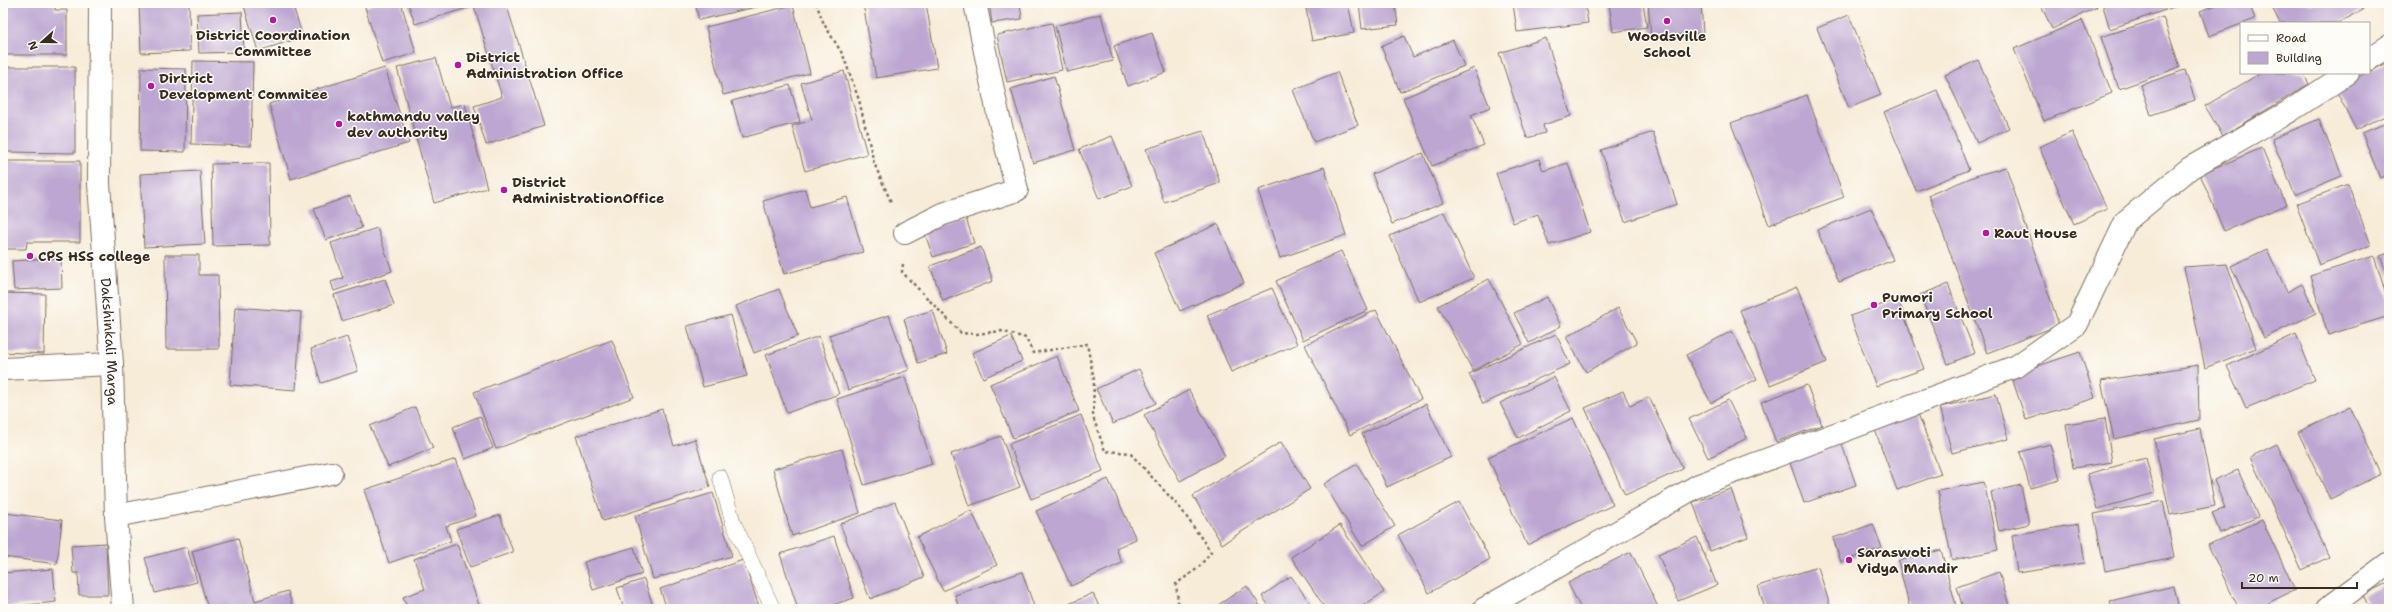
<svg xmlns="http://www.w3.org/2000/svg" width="2392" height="612" viewBox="0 0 2392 612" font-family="'Shantell Sans',sans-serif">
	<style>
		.building { fill: #bda7d2 }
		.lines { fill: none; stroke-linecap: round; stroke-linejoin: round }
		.service-casing { stroke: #7d6e5f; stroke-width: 16 }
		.minor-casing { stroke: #7d6e5f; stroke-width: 24 }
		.path { stroke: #7d6e5f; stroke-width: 2.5; stroke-dasharray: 3 3; stroke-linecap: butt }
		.service { stroke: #fff; stroke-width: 15 }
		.minor { stroke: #fff; stroke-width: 22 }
		.poi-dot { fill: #b5179e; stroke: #fdfcf7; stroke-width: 1.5 }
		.labels { text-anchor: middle; stroke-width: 3; stroke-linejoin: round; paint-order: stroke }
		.poi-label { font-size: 14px; font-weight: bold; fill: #3b2a1e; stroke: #fdfcf7; text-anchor: start }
		.street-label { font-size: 14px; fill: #3b2a1e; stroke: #fdfcf7 }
	</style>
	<rect width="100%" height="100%" fill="#fdfcf7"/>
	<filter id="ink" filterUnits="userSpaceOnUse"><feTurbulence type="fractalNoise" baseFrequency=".025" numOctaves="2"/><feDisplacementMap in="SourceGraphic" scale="8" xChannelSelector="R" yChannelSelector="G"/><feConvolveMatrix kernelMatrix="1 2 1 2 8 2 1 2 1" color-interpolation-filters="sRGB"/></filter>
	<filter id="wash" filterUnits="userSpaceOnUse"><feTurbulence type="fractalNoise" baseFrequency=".012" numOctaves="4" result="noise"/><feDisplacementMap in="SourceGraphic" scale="16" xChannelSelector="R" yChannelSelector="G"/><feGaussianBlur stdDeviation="0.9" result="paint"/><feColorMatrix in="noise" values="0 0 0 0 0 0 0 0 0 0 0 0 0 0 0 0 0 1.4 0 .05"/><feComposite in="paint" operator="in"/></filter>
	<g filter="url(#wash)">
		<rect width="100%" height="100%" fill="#f7ecd8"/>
		<g id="blocks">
			<g class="building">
				<polygon points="3,3 55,3 55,10 67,10 67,55 3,55"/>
				<polygon points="139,3 189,3 190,51 141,53"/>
				<polygon points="243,3 292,3 303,37 258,51"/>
				<polygon points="377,3 401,3 416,53 382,63 365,7"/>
				<polygon points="408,3 506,3 544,126 486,145 474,106 502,97 474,6 415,24"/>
				<polygon points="695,3 769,3 769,4 699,20"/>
				<polygon points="863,3 926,3 937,68 876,78"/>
				<polygon points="989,3 1020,3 1022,19 992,23"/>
				<polygon points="1305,3 1348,3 1354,33 1312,41"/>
				<polygon points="1359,3 1395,3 1398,25 1362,29"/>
				<polygon points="1513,3 1585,3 1588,23 1517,32"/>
				<polygon points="1609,3 1643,3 1647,27 1613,32"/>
				<polygon points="1648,3 1701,3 1703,33 1651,37"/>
				<polygon points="2040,3 2095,3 2097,7 2052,29"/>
				<polygon points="2102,3 2186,3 2110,29"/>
				<polygon points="2222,3 2249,3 2255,19 2209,36 2200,11"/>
				<polygon points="2272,3 2359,3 2363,10 2338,23 2280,23 2270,4"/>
				<polygon points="2366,3 2380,3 2369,9"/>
				<polygon points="793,5 810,73 723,95 706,27"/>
				<polygon points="242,12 244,52 199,53 197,14"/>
				<polygon points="1101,14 1113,61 1067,72 1055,26"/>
				<polygon points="1849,15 1881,95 1849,108 1817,28"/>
				<polygon points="2163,17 2180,67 2119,89 2101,37"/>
				<polygon points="2082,20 2112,93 2044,121 2014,49"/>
				<polygon points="1052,23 1062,70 1007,82 997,35"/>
				<polygon points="1152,33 1166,72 1128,86 1114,46"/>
				<polygon points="1404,36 1413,57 1453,40 1464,66 1400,92 1381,46"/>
				<polygon points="1546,38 1571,116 1543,125 1545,133 1527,138 1499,53"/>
				<polygon points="436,58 450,107 465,104 487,188 434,203 397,68"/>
				<polygon points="1978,60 2009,128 1977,143 1945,75"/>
				<polygon points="193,61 253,62 251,146 191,144"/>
				<polygon points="2389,62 2389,114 2356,130 2335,88"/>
				<polygon points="3,67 75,67 75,153 3,152"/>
				<polygon points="141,68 186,69 185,152 140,151"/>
				<polygon points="385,68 409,143 291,179 269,104"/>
				<polygon points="1474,68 1490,107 1471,115 1484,145 1432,166 1403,98"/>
				<polygon points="2185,70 2195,100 2151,115 2141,85"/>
				<polygon points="844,71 867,154 805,171 792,126 812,120 801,83"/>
				<polygon points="1337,72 1358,125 1314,142 1293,90"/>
				<polygon points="2261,73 2303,73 2309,84 2223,136 2205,106"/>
				<polygon points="1054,76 1075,150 1033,163 1011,89"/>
				<polygon points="790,85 800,122 742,138 732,101"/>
				<polygon points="1937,90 1969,170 1916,191 1884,112"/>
				<polygon points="1807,95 1844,197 1769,225 1731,123"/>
				<polygon points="2319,119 2342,176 2295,195 2272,139"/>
				<polygon points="2389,122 2389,174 2380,178 2362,133"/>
				<polygon points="1203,131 1220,183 1164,202 1146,149"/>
				<polygon points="1653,132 1677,204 1625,222 1601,150"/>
				<polygon points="2072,132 2107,209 2074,224 2039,147"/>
				<polygon points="1112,136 1132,186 1099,199 1079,149"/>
				<polygon points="2262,148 2286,205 2224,231 2200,174"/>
				<polygon points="1423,153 1443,203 1392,224 1372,174"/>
				<polygon points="1539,159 1543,171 1568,163 1590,232 1549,245 1538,214 1513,223 1496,173"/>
				<polygon points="3,161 80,161 80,242 27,242 26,249 3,249"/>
				<polygon points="269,163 270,245 213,246 211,164"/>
				<polygon points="1324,167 1346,235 1280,258 1258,190"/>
				<polygon points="2006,167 2059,325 1987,353 1929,195 1978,175"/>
				<polygon points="200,171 205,244 144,247 140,174"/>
				<polygon points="2348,184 2371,245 2319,265 2296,204"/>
				<polygon points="805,189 810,207 847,197 863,252 784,274 763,201"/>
				<polygon points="350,196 362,228 326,240 314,209"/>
				<polygon points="1871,208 1893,260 1839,282 1817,230"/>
				<polygon points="1444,212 1474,278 1419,302 1390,236"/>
				<polygon points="965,215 974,243 933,257 923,228"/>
				<polygon points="1218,224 1244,283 1180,311 1154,253"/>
				<polygon points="377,228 392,271 334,291 331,282 343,278 331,243"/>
				<polygon points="981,247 993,281 943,301 930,266"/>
				<polygon points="2267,249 2287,292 2302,284 2316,313 2264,338 2231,266"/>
				<polygon points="1341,251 1368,310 1303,340 1276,281"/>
				<polygon points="2389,253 2389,278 2380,256"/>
				<polygon points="165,255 199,255 199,275 218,275 219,349 166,349"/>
				<polygon points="2374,256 2389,304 2389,316 2328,335 2310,276"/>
				<polygon points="61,258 62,288 14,290 12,261"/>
				<polygon points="2227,264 2256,348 2205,368 2184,267"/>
				<polygon points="385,279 394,305 342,321 334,295"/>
				<polygon points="1489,279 1523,344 1473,371 1438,306"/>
				<polygon points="1948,284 1975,353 1948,364 1920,295"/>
				<polygon points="1797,287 1827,362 1770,385 1740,310"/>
				<polygon points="1272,288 1297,344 1231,372 1207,315"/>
				<polygon points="779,289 798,336 754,353 736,306"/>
				<polygon points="3,293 45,294 44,354 3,352"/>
				<polygon points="1547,297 1561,326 1529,343 1514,313"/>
				<polygon points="1898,299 1924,369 1876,386 1850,316"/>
				<polygon points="235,307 301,312 296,390 230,385"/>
				<polygon points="1618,308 1637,343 1586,372 1566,337"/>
				<polygon points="933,310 947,354 918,363 904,319"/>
				<polygon points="1376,310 1421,399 1350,435 1305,345"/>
				<polygon points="731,315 747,376 703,387 687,326"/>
				<polygon points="889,315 909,370 848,390 829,335"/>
				<polygon points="1732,331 1757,379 1711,403 1686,355"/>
				<polygon points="1556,334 1570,364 1483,404 1469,374"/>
				<polygon points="2296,334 2315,380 2246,408 2227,366"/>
				<polygon points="819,336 839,394 787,413 766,355"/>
				<polygon points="1011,336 1022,361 983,378 972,353"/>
				<polygon points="347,337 358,371 321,383 311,349"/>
				<polygon points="612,340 634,397 496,449 474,392"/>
				<polygon points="2080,352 2095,398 2026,420 2011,375"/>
				<polygon points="1057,356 1079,411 1013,438 990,384"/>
				<polygon points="2198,365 2199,420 2114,439 2101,381"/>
				<polygon points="1139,369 1156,403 1113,424 1096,389"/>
				<polygon points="905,377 932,464 864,485 837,399"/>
				<polygon points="1554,377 1571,411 1518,438 1500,403"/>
				<polygon points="1807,385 1822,425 1776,442 1761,402"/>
				<polygon points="1189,390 1225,456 1180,481 1144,415"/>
				<polygon points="1623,391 1630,406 1649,397 1683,469 1625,495 1585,408"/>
				<polygon points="1996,394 2008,439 1952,453 1940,407"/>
				<polygon points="1728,400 1747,438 1708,458 1689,419"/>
				<polygon points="1426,404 1451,457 1387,487 1362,434"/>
				<polygon points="415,407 433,448 388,467 370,426"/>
				<polygon points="2350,407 2381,474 2330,499 2298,432"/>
				<polygon points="662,409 674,446 695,439 710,487 603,521 576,436"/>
				<polygon points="1917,411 1941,474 1897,490 1874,427"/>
				<polygon points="1081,415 1103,471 1031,499 1009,444"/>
				<polygon points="480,416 493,448 465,459 453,427"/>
				<polygon points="1573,418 1613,505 1527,545 1488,457"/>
				<polygon points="2105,418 2112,462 2073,468 2066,424"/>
				<polygon points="2200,429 2215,506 2170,515 2154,439"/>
				<polygon points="1001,436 1020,487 969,506 951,454"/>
				<polygon points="1281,442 1310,489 1222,544 1193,496"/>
				<polygon points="1841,442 1856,485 1804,503 1789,460"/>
				<polygon points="2050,444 2060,480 2030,488 2020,452"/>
				<polygon points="2277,444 2329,557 2302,570 2250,457"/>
				<polygon points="842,449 860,513 792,536 773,469"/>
				<polygon points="2146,458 2155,493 2097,509 2087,474"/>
				<polygon points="456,459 476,516 446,526 451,541 389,563 364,490"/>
				<polygon points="1357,464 1395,526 1362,546 1324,484"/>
				<polygon points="2238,470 2258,517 2220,533 2212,513 2225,508 2214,480"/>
				<polygon points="1108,479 1136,539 1116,548 1122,563 1071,586 1036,511"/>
				<polygon points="1984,482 1998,550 1952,560 1938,491"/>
				<polygon points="2021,485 2029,524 1999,531 1991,492"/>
				<polygon points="1731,489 1748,537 1710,551 1693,502"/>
				<polygon points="713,493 732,556 653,579 635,516"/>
				<polygon points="2163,501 2174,557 2105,571 2094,514"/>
				<polygon points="895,502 924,577 870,599 840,524"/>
				<polygon points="1459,502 1490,559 1429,593 1398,535"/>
				<polygon points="971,510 997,565 943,591 917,537"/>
				<polygon points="5,513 62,520 57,564 3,557"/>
				<polygon points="500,515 513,552 470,567 456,529"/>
				<polygon points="2262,520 2295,590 2255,609 2239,609 2208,545"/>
				<polygon points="1873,524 1882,548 1841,562 1833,538"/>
				<polygon points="2079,524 2085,563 2017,573 2012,535"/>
				<polygon points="1340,525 1384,592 1358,609 1326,609 1291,557"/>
				<polygon points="834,536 854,598 820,609 798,609 780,554"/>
				<polygon points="1697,537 1717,585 1678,601 1658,554"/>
				<polygon points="238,538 255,601 288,591 293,609 208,609 192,551"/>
				<polygon points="106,543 108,595 79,595 78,573 73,573 71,545"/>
				<polygon points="457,544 479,605 468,609 408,609 403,597 425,589 414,559"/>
				<polygon points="187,547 197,582 155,593 145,558"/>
				<polygon points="634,547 642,574 593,590 584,562"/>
				<polygon points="1941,550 1957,609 1910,609 1898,561"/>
				<polygon points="1631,552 1659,609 1581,609 1568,583"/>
				<polygon points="743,560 760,609 667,609 660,589"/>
				<polygon points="1818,567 1831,609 1765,609 1758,586"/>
				<polygon points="53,569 56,602 6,607 3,573"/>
				<polygon points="1022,572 1035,609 959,609 955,595"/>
				<polygon points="1999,572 2010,609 1963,609 1957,587"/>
				<polygon points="1291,576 1314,609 1271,609 1262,596"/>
				<polygon points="644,579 654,609 624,609 617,588"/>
				<polygon points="2389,582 2389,609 2370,609 2363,595"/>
				<polygon points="1247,586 1262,609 1212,609"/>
				<polygon points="2174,586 2179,609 2112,609 2110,601"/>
				<polygon points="1093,593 1100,609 1072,609 1069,604"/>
				<polygon points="51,606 52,609 34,609 34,608"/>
			</g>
		</g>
	</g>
	<g filter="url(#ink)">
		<use href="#blocks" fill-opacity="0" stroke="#7d6e5f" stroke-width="1"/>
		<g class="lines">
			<defs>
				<polyline id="service" points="720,477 733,522 773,609"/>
				<g id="minor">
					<path id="s1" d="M100,3L99,184L112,364L116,516L123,609"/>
					<polyline points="2369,59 2389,46"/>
					<polyline points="905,233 943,214 1017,190 998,114 975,3"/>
					<polyline points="3,369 112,364"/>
					<polyline points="116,516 331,473"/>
					<polyline points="1484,609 1699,485 2017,366 2077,324 2126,221 2190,168 2290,111 2348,73"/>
					<polyline points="2327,609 2389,563"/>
				</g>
			</defs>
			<use href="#service" class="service-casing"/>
			<use href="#minor" class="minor-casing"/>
			<g class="path">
				<polyline points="816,3 824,24 843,55 859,100 874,163 892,204"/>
				<polyline points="903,264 902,272 961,333 977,334 1001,331 1026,338 1033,353 1087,344 1094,380 1093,417 1105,451 1130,453 1181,509 1211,552 1198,568 1176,584 1179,609"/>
			</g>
			<use href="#service" class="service"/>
			<use href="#minor" class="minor"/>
		</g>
	</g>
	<g class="poi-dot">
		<circle cx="273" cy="20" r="4"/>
		<circle cx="1667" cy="21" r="4"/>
		<circle cx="458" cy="65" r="4"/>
		<circle cx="151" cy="86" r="4"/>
		<circle cx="339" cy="124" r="4"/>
		<circle cx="504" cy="190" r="4"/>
		<circle cx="1986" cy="233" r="4"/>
		<circle cx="30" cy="256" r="4"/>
		<circle cx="1874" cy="305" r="4"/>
		<circle cx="1849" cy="560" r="4"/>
	</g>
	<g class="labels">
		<g class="poi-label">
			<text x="273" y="40" text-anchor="middle">District Coordination<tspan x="273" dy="16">Committee</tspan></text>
			<text x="1667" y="41" text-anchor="middle">Woodsville<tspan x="1667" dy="16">School</tspan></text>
			<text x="466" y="62">District<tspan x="466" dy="16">Administration Office</tspan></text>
			<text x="159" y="83">Dirtrict<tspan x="159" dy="16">Development Commitee</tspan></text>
			<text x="347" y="121">kathmandu valley<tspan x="347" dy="16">dev authority</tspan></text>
			<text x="512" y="187">District<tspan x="512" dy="16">AdministrationOffice</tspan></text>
			<text x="1994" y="238">Raut House</text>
			<text x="38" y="261">CPS HSS college</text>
			<text x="1882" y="302">Pumori<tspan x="1882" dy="16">Primary School</tspan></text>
			<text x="1857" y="557">Saraswoti<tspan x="1857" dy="16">Vidya Mandir</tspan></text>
		</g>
		<g class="street-label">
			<text dy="5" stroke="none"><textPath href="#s1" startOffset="339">Dakshinkali Marga</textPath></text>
		</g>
	</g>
	<rect width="2392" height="612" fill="none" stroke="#fdfcf7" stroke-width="16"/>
	<rect x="2240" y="22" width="130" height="52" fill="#fdfcf7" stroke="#afa8a0"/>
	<rect x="2248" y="35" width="20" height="6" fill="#ffffff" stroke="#afa8a0"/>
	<text x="2276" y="42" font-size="12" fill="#3b2a1e">Road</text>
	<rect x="2248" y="52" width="20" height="12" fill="#bda7d2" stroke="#afa8a0"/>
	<text x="2276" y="62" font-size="12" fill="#3b2a1e">Building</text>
	<g transform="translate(42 42) rotate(249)" stroke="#fdfcf7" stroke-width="3" paint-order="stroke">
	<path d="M0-3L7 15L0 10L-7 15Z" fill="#3b2a1e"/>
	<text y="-6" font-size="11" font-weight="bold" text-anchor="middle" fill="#3b2a1e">N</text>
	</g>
	<path d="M2242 582v6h115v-6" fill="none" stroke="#3b2a1e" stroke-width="2"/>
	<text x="2248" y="582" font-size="12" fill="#3b2a1e" stroke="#fdfcf7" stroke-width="3" paint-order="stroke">20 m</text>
</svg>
